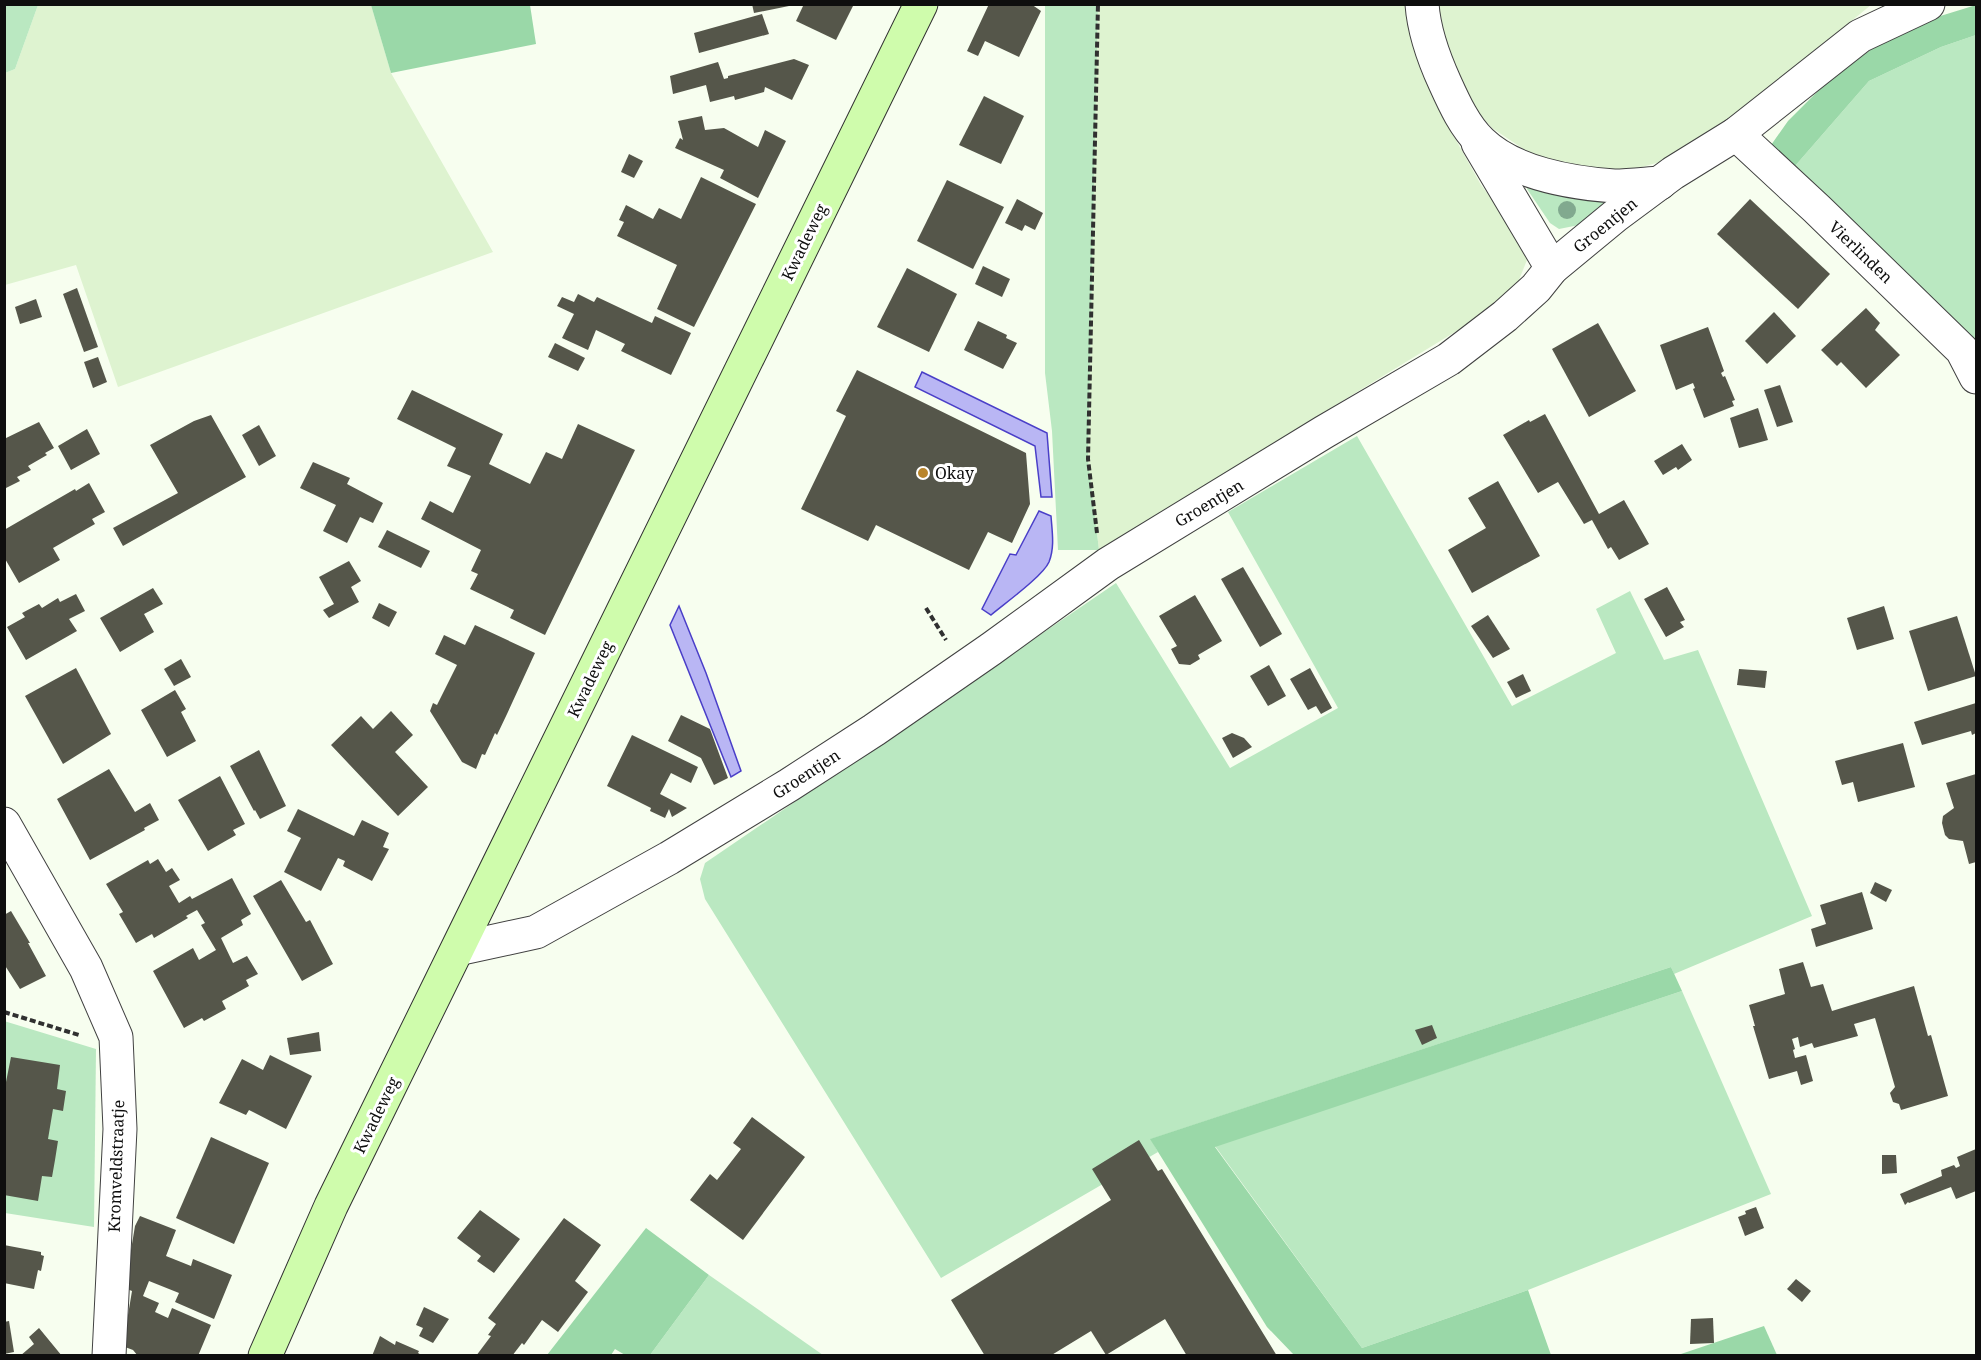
<svg xmlns="http://www.w3.org/2000/svg" width="1981" height="1360" viewBox="0 0 1981 1360" font-family="'Noto Serif',serif">
	<style>
		.farmland { fill: #def3d0 }
		.green { fill: #bae8c1 }
		.forest { fill: #9ad8a8 }
		.water { fill: #b9b6f4; stroke: #4a3fc8; stroke-width: 1.5 }
		.building { fill: #55564a }
		.lines { fill: none; stroke-linecap: round; stroke-linejoin: round }
		.minor-casing { stroke: #414141; stroke-width: 35 }
		.secondary-casing { stroke: #303030; stroke-width: 35 }
		.path { stroke: #303030; stroke-width: 4; stroke-dasharray: 6 3; stroke-linecap: butt }
		.minor { stroke: #fff; stroke-width: 33 }
		.secondary { stroke: #cffcac; stroke-width: 33 }
		.tree { fill: #81a98f }
		.poi-dot { fill: #b9852b; stroke: #fff; stroke-width: 2 }
		.labels { text-anchor: middle; stroke-width: 6; stroke-linejoin: round; paint-order: stroke }
		.street-label { font-size: 16px; fill: #0e0e0e; stroke: #fff }
		.poi-label { font-size: 16px; fill: #0e0e0e; stroke: #fff; text-anchor: start }
	</style>
	<rect width="100%" height="100%" fill="#f7feef"/>
	<g class="farmland">
		<polygon points="38,5 371,5 391,73 493,252 118,387 76,265 5,285 5,73 15,69"/>
		<polygon points="1098,5 1408,5 1417,54 1437,106 1481,185 1527,244 1529,255 1517,285 1481,316 1099,550 1088,459"/>
		<polygon points="1437,5 1871,5 1720,128 1674,158 1642,167 1604,171 1540,160 1492,128 1471,105 1447,57"/>
	</g>
	<g class="green">
		<polygon points="5,4 38,5 15,69 5,73"/>
		<polygon points="1045,5 1098,5 1088,459 1099,550 1058,550 1052,431 1045,373"/>
		<polygon points="1976,35 1976,347 1956,322 1795,166 1869,81 1941,47"/>
		<polygon points="1529,184 1605,201 1604,206 1579,225 1559,229 1550,223 1527,189"/>
		<polygon points="1357,436 1512,706 1616,653 1596,609 1630,591 1664,660 1698,650 1812,916 1674,974 1671,967 1151,1139 1158,1152 941,1278 705,899 700,879 705,863 1116,583 1230,768 1338,708 1228,512"/>
		<polygon points="1682,991 1771,1194 1528,1290 1362,1348 1215,1146"/>
		<polygon points="4,1021 96,1049 94,1227 5,1213"/>
		<polygon points="709,1275 823,1355 650,1355"/>
	</g>
	<g class="forest">
		<polygon points="371,5 530,5 536,44 391,73"/>
		<polygon points="1976,5 1976,35 1941,47 1869,81 1795,166 1769,148 1788,121 1828,81 1884,40 1921,22"/>
		<polygon points="1671,967 1682,991 1215,1147 1362,1348 1528,1290 1551,1355 1294,1355 1267,1327 1150,1139"/>
		<polygon points="646,1228 709,1275 650,1355 625,1355 615,1349 611,1355 547,1355"/>
		<polygon points="1764,1326 1777,1355 1678,1355"/>
	</g>
	<g class="water">
		<polygon points="922,372 1047,433 1052,497 1041,497 1035,446 915,387"/>
		<path d="M1039,511L1051,516C1052,531 1055,547 1049,562C1043,576 1004,604 991,615L982,609L1010,554L1016,555Z"/>
		<polygon points="679,606 706,673 741,771 731,777 670,625"/>
	</g>
	<g class="building">
		<polygon points="752,4 789,4 789,6 754,13"/>
		<polygon points="804,4 854,4 836,40 796,21"/>
		<polygon points="989,4 1031,4 1041,11 1019,57 985,41 978,56 967,51"/>
		<polygon points="762,14 769,34 699,53 694,33"/>
		<polygon points="794,59 809,65 792,100 765,87 764,92 735,100 734,96 710,102 706,85 673,94 670,76 718,62 724,79 728,78 728,76"/>
		<polygon points="984,96 1024,116 1001,164 959,145"/>
		<polygon points="702,116 705,130 724,128 758,147 765,130 786,141 758,198 720,178 724,170 675,148 680,138 683,140 678,121"/>
		<polygon points="629,154 643,161 634,178 621,172"/>
		<polygon points="701,177 756,204 694,327 657,309 677,265 617,236 624,222 619,220 626,205 653,219 659,208 681,219"/>
		<polygon points="947,180 1004,207 973,269 917,241"/>
		<polygon points="1017,199 1043,213 1035,230 1025,225 1022,231 1005,223"/>
		<polygon points="1750,199 1830,274 1798,309 1717,234"/>
		<polygon points="983,266 1010,279 1002,297 975,284"/>
		<polygon points="907,268 957,294 929,352 877,327"/>
		<polygon points="77,288 98,347 84,352 63,294"/>
		<polygon points="578,294 594,302 597,297 652,323 655,316 691,333 671,375 621,351 625,344 596,330 588,350 562,338 574,314 557,306 562,297 574,302"/>
		<polygon points="36,299 42,317 20,324 15,307"/>
		<polygon points="1866,308 1880,323 1875,330 1900,355 1866,388 1841,362 1837,366 1821,350"/>
		<polygon points="1774,312 1796,336 1767,364 1745,341"/>
		<polygon points="978,321 1007,335 1006,338 1017,343 1003,369 964,350"/>
		<polygon points="1598,323 1636,391 1589,417 1552,349"/>
		<polygon points="1708,327 1724,371 1721,373 1723,377 1725,376 1735,400 1732,401 1734,406 1704,418 1693,389 1695,388 1693,383 1676,390 1660,345"/>
		<polygon points="555,343 585,358 578,371 548,357"/>
		<polygon points="98,357 107,382 93,388 84,362"/>
		<polygon points="857,370 1026,453 1030,504 1012,543 988,532 969,570 876,525 868,541 801,509 846,416 836,411"/>
		<polygon points="1780,385 1793,422 1777,427 1764,390"/>
		<polygon points="412,390 503,434 489,464 530,484 546,452 562,459 578,424 635,450 545,635 510,618 514,610 470,589 478,574 471,571 481,550 421,519 430,501 453,513 471,476 447,466 456,448 397,419"/>
		<polygon points="1758,408 1768,440 1739,448 1730,418"/>
		<polygon points="1545,414 1599,514 1624,500 1649,544 1619,560 1611,547 1608,549 1592,520 1584,524 1558,482 1538,493 1503,435 1529,420 1530,422"/>
		<polygon points="211,415 246,477 123,546 113,528 178,493 150,445 194,421"/>
		<polygon points="39,422 54,448 45,453 47,455 28,466 31,470 17,477 20,481 4,489 4,439"/>
		<polygon points="259,425 276,456 259,466 242,435"/>
		<polygon points="87,429 100,454 71,470 58,446"/>
		<polygon points="1682,444 1692,460 1678,470 1676,467 1663,475 1654,461"/>
		<polygon points="313,462 350,478 347,484 383,503 373,523 360,517 347,543 323,531 336,505 300,488"/>
		<polygon points="1498,481 1540,556 1472,593 1448,550 1486,528 1468,498"/>
		<polygon points="89,483 105,512 92,519 95,524 53,548 60,560 19,583 4,557 4,530 75,489 76,491"/>
		<polygon points="387,530 430,551 421,568 378,547"/>
		<polygon points="349,561 361,581 351,587 359,602 329,618 323,610 334,604 319,577"/>
		<polygon points="1243,567 1282,634 1260,647 1221,579"/>
		<polygon points="1667,587 1685,620 1680,622 1684,627 1666,637 1644,599"/>
		<polygon points="153,588 163,604 144,614 154,632 120,652 100,618"/>
		<polygon points="76,594 85,611 69,619 77,631 26,660 7,627 25,617 22,613 39,604 42,608 58,598 60,602"/>
		<polygon points="1195,595 1222,641 1198,655 1200,659 1190,665 1179,664 1171,649 1177,646 1159,616"/>
		<polygon points="379,603 397,612 389,627 372,618"/>
		<polygon points="1884,606 1894,639 1857,650 1847,618"/>
		<polygon points="1488,615 1510,649 1493,658 1471,626"/>
		<polygon points="1957,616 1976,676 1928,691 1909,631"/>
		<polygon points="475,625 535,653 507,714 497,735 495,733 485,755 482,754 476,769 462,762 430,711 433,703 437,705 457,665 435,654 444,635 465,645"/>
		<polygon points="181,659 191,677 174,686 164,669"/>
		<polygon points="1269,665 1286,696 1268,706 1250,676"/>
		<polygon points="76,668 111,734 63,764 25,696"/>
		<polygon points="1310,668 1332,708 1321,714 1316,706 1308,710 1290,679"/>
		<polygon points="1739,669 1767,671 1765,688 1737,685"/>
		<polygon points="1523,674 1531,691 1516,698 1507,682"/>
		<polygon points="175,690 186,709 181,712 196,741 167,757 141,710"/>
		<polygon points="1976,703 1976,733 1972,735 1971,731 1922,745 1914,722"/>
		<polygon points="391,711 413,735 395,752 428,787 398,816 331,745 361,716 373,729"/>
		<polygon points="681,715 710,729 728,778 714,785 701,758 668,741"/>
		<polygon points="1232,733 1244,738 1252,747 1233,758 1222,738"/>
		<polygon points="632,735 698,767 691,783 671,773 660,794 687,808 672,817 669,809 665,818 650,811 651,808 607,786"/>
		<polygon points="1903,743 1915,787 1858,802 1853,782 1842,785 1835,761"/>
		<polygon points="259,750 286,806 260,819 255,810 254,811 230,766"/>
		<polygon points="109,769 135,812 150,803 159,820 144,828 145,830 90,860 57,799"/>
		<polygon points="1976,774 1976,862 1969,864 1963,841 1949,839 1945,835 1942,823 1943,816 1954,808 1946,783"/>
		<polygon points="220,776 245,824 233,830 236,835 208,851 178,800"/>
		<polygon points="298,809 354,836 362,820 389,833 383,847 389,849 372,881 343,866 345,861 338,858 321,891 284,872 301,838 287,831"/>
		<polygon points="158,859 166,872 172,868 180,880 169,886 179,903 190,896 192,899 232,878 251,914 241,920 243,925 221,938 233,963 247,956 258,974 246,980 249,986 222,1001 226,1009 204,1021 202,1018 184,1028 153,971 193,948 199,960 216,950 201,925 205,923 197,910 186,916 188,918 154,938 152,934 136,943 119,914 123,912 106,884 148,860 150,864"/>
		<polygon points="281,880 306,922 310,920 333,964 302,981 253,896"/>
		<polygon points="1875,882 1892,890 1886,902 1870,893"/>
		<polygon points="1862,892 1873,929 1816,947 1811,929 1826,924 1820,905"/>
		<polygon points="11,911 30,943 28,943 46,976 20,989 4,964 4,915"/>
		<polygon points="1803,962 1811,987 1823,984 1832,1011 1914,986 1928,1036 1931,1035 1948,1096 1901,1110 1899,1104 1893,1102 1890,1093 1895,1087 1875,1018 1854,1024 1858,1036 1814,1048 1812,1043 1800,1047 1798,1037 1792,1039 1795,1049 1793,1050 1795,1058 1806,1055 1813,1081 1801,1085 1797,1071 1769,1079 1753,1026 1755,1026 1749,1005 1785,994 1779,969"/>
		<polygon points="1432,1025 1437,1038 1422,1045 1415,1030"/>
		<polygon points="319,1032 321,1051 290,1055 287,1038"/>
		<polygon points="270,1055 312,1076 286,1129 249,1110 246,1115 219,1103 242,1059 263,1070"/>
		<polygon points="11,1057 60,1065 57,1089 66,1091 63,1111 53,1109 48,1139 58,1141 55,1160 52,1177 42,1176 38,1201 4,1195 4,1092"/>
		<polygon points="752,1117 805,1157 743,1240 690,1200 710,1174 717,1180 741,1149 733,1143"/>
		<polygon points="211,1137 269,1163 234,1244 176,1218"/>
		<polygon points="1139,1140 1158,1171 1162,1169 1277,1356 1187,1356 1165,1319 1106,1355 1091,1331 1050,1356 985,1356 951,1300 1111,1200 1092,1169"/>
		<polygon points="1976,1149 1976,1191 1956,1199 1951,1187 1909,1203 1908,1202 1905,1205 1900,1194 1942,1176 1941,1170 1954,1165 1956,1168 1960,1166 1957,1157"/>
		<polygon points="1882,1155 1896,1155 1897,1173 1882,1174"/>
		<polygon points="1756,1207 1764,1228 1745,1236 1738,1217 1746,1214 1745,1211"/>
		<polygon points="480,1210 520,1239 494,1273 477,1261 481,1256 457,1238"/>
		<polygon points="140,1216 176,1230 166,1256 191,1266 193,1259 232,1275 214,1319 175,1302 179,1293 149,1281 143,1296 159,1303 155,1312 168,1318 172,1308 211,1325 198,1356 138,1356 133,1350 125,1347 127,1321 132,1291 127,1289 130,1256 135,1226"/>
		<polygon points="564,1218 601,1245 575,1281 588,1292 558,1332 542,1320 524,1345 522,1343 512,1356 476,1356 491,1336 488,1335 496,1324 488,1318"/>
		<polygon points="4,1245 41,1252 41,1255 44,1256 41,1271 38,1270 34,1289 4,1283"/>
		<polygon points="1796,1279 1811,1291 1802,1302 1787,1289"/>
		<polygon points="424,1307 449,1319 433,1343 419,1336 423,1328 416,1325"/>
		<polygon points="1713,1318 1714,1343 1690,1344 1691,1319"/>
		<polygon points="9,1321 14,1352 4,1354 4,1322"/>
		<polygon points="39,1328 62,1356 20,1356 34,1344 29,1337"/>
		<polygon points="380,1336 395,1345 396,1341 419,1351 418,1353 423,1356 372,1356"/>
	</g>
	<g class="lines">
		<defs>
			<g id="minor">
				<path d="M1422,4C1424,32 1434,59 1445,83C1454,103 1465,127 1481,142C1513,173 1571,183 1614,186C1629,186 1645,184 1660,183"/>
				<polyline points="1736,134 1817,209 1962,350 1976,377"/>
				<polyline points="1478,143 1552,268"/>
				<polyline points="4,824 86,968 116,1037 120,1129 109,1356"/>
				<polyline points="458,949 536,932 669,858 789,785 874,730 991,649 1108,564 1324,432 1449,359 1505,316 1536,288 1552,268 1615,216 1673,173 1736,134 1860,36 1928,4"/>
			</g>
			<polyline id="secondary" points="265,1356 331,1206 921,4"/>
		</defs>
		<use href="#minor" class="minor-casing"/>
		<use href="#secondary" class="secondary-casing"/>
		<g class="path">
			<polyline points="1097,533 1088,459 1098,4"/>
			<polyline points="926,608 946,640"/>
			<polyline points="4,1012 79,1035"/>
		</g>
		<use href="#minor" class="minor"/>
		<use href="#secondary" class="secondary"/>
	</g>
	<circle class="tree" cx="1567" cy="210" r="9"/>
	<circle class="poi-dot" cx="923" cy="473" r="6"/>
	<g class="labels">
		<g class="street-label">
			<text transform="translate(1605 225) rotate(-39)" y="6">Groentjen</text>
			<text transform="translate(804 242) rotate(-64)" y="6">Kwadeweg</text>
			<text transform="translate(1861 252) rotate(44)" y="6">Vierlinden</text>
			<text transform="translate(1209 503) rotate(-31)" y="6">Groentjen</text>
			<text transform="translate(590 679) rotate(-64)" y="6">Kwadeweg</text>
			<text transform="translate(806 774) rotate(-33)" y="6">Groentjen</text>
			<text transform="translate(376 1115) rotate(-64)" y="6">Kwadeweg</text>
			<text transform="translate(116 1166) rotate(-88)" y="6">Kromveldstraatje</text>
		</g>
		<g class="poi-label">
			<text x="935" y="479">Okay</text>
		</g>
	</g>
	<rect width="1981" height="1360" fill="none" stroke="#0e0e0e" stroke-width="12"/>
</svg>
